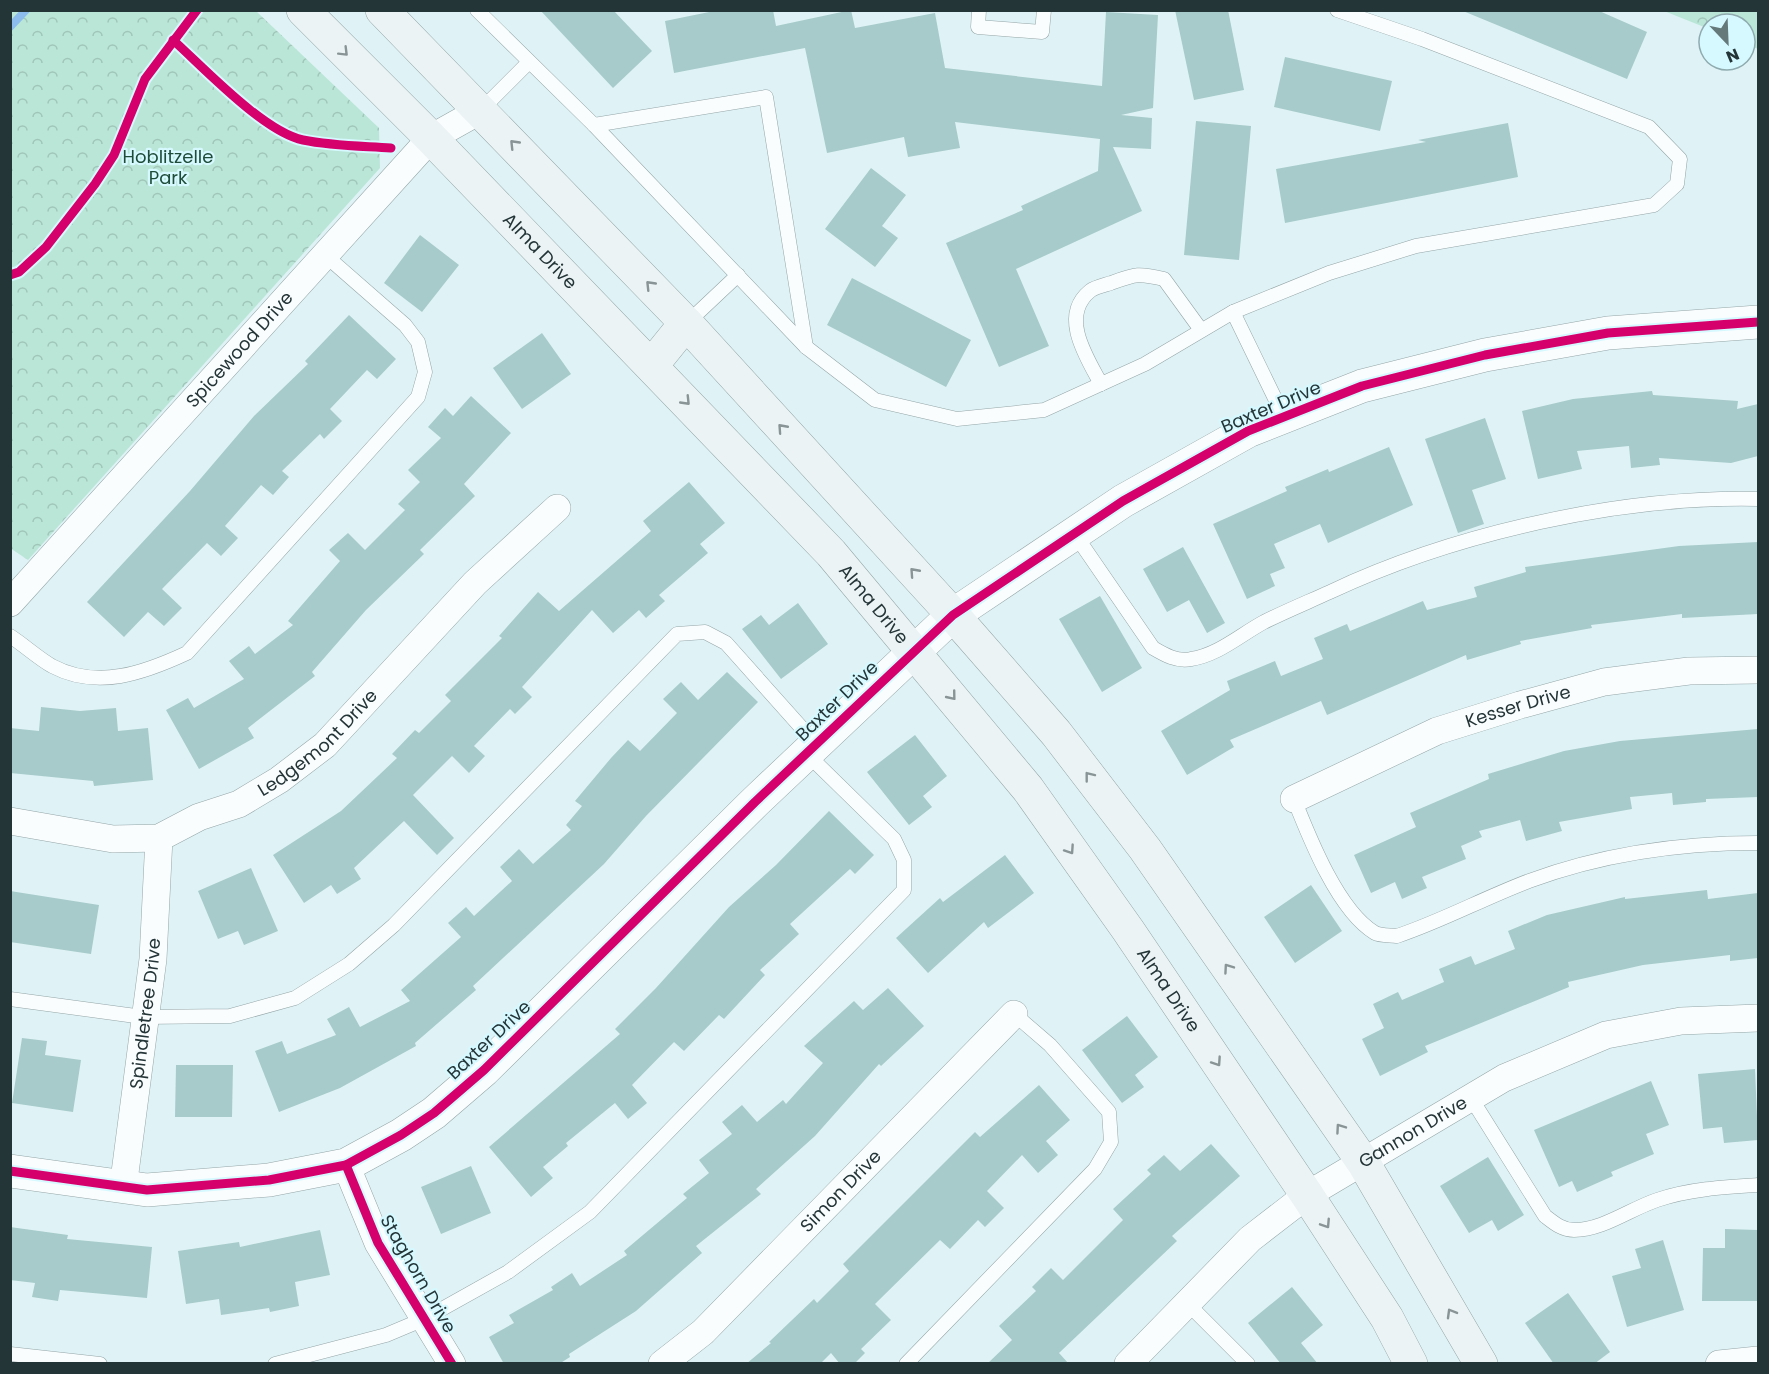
<svg xmlns="http://www.w3.org/2000/svg" width="1769" height="1374" viewBox="0 0 1769 1374" font-family="Poppins,sans-serif">
	<style>
		.park { fill: url(#park-crowns) }
		.lines { fill: none; stroke-linecap: round; stroke-linejoin: round }
		.stream { stroke: #8bbced; stroke-width: 8 }
		.building { fill: #a7cbca }
		.service-casing { stroke: #94a5a7; stroke-width: 15 }
		.minor-casing { stroke: #94a5a7; stroke-width: 28 }
		.tertiary-casing { stroke: #94a5a7; stroke-width: 34 }
		.secondary-casing { stroke: #94a5a7; stroke-width: 34 }
		.service { stroke: #fafdfe; stroke-width: 14 }
		.minor { stroke: #fafdfe; stroke-width: 27 }
		.tertiary { stroke: #fafdfe; stroke-width: 33 }
		.secondary { stroke: #ebf3f5; stroke-width: 33 }
		.cycleway-casing { stroke: #d6f9ff; stroke-width: 13 }
		.cycleway { stroke: #d6006c; stroke-width: 9 }
		.oneway { stroke: #889496 }
		.labels { text-anchor: middle; stroke-width: 4.5; stroke-linejoin: round; paint-order: stroke }
		.park-label { font-size: 18px; fill: #1e4c39; stroke: #d6f9ff }
		.street-label { font-size: 18px; fill: #243538; stroke: #d6f9ff }
	</style>
	<defs>
		<pattern id="park-crowns" width="20" height="18" patternUnits="userSpaceOnUse" patternTransform="scale(1.5)"><rect width="20" height="18" fill="#bae6d7"/><path d="M2 6a3 3 0 1 1 6 0M12 15a3 3 0 1 1 6 0" fill="none" stroke="#a0c6b9"/></pattern>
	</defs>
	<rect width="100%" height="100%" fill="#dff3f6"/>
	<g class="park">
		<polygon points="10,11 256,11 379,128 380,168 28,560 10,548"/>
		<polygon points="1664,11 1758,11 1758,49 1745,44 1745,24 1709,24 1709,29"/>
	</g>
	<g class="lines">
		<polyline class="stream" points="10,27 26,10"/>
	</g>
	<g class="building">
		<polygon points="540,10 613,10 652,51 613,88"/>
		<polygon points="719,10 773,10 776,26 851,10 855,28 935,13 945,68 1102,86 1106,12 1158,15 1153,108 1121,115 1152,118 1151,149 1113,147 1142,211 1016,269 1049,346 999,367 946,243 1023,210 1021,206 1098,171 1100,139 955,122 960,148 908,157 904,137 827,153 805,48 674,73 665,21"/>
		<polygon points="1175,10 1228,10 1244,90 1194,100"/>
		<polygon points="1597,10 1647,32 1627,79 1463,11"/>
		<polygon points="1285,57 1392,81 1380,131 1274,107"/>
		<polygon points="1196,121 1251,126 1239,260 1184,255"/>
		<polygon points="1508,123 1518,177 1285,223 1276,169 1426,142 1418,140"/>
		<polygon points="871,168 906,195 882,226 898,238 875,267 825,229"/>
		<polygon points="420,235 459,265 422,312 384,283"/>
		<polygon points="852,278 971,340 946,387 827,325"/>
		<polygon points="349,315 396,359 377,379 367,370 330,409 342,421 324,439 320,434 282,471 289,477 273,495 261,485 225,526 238,538 221,556 207,543 162,589 182,608 164,626 148,612 124,637 87,602 190,491 254,416 308,364 305,361"/>
		<polygon points="542,333 571,374 522,409 493,368"/>
		<polygon points="1652,391 1653,395 1738,401 1737,409 1758,404 1758,456 1731,463 1659,458 1660,465 1631,468 1629,446 1577,451 1582,469 1538,479 1522,411 1573,399"/>
		<polygon points="471,396 511,433 464,484 475,496 420,550 424,554 366,610 312,672 315,676 248,728 254,738 199,769 166,710 188,698 194,708 244,679 229,661 249,646 255,654 293,625 288,621 340,561 329,550 348,533 365,550 405,510 398,504 420,482 408,470 441,438 428,427 445,408 453,416"/>
		<polygon points="1485,418 1506,479 1472,490 1484,524 1458,533 1425,439"/>
		<polygon points="1389,447 1413,505 1328,543 1320,524 1274,544 1285,568 1270,574 1275,586 1247,599 1213,524 1287,491 1285,487 1328,469 1329,472"/>
		<polygon points="689,482 725,523 700,544 708,553 659,595 665,601 646,618 639,610 613,633 592,610 522,687 532,697 515,714 510,709 474,746 485,756 469,773 452,756 413,795 454,838 437,855 404,821 354,868 361,879 337,894 331,885 304,903 273,855 341,811 397,758 392,754 415,730 419,733 451,701 445,695 502,638 499,636 538,592 559,611 651,531 643,521"/>
		<polygon points="1758,542 1758,614 1682,618 1682,614 1591,625 1592,628 1520,641 1521,644 1467,660 1466,655 1327,715 1321,701 1230,740 1234,747 1187,775 1161,731 1230,690 1227,681 1275,661 1281,676 1323,659 1314,638 1347,624 1350,631 1423,601 1427,610 1477,597 1474,587 1526,572 1525,567 1679,546"/>
		<polygon points="1183,547 1225,623 1207,633 1189,600 1167,612 1143,569"/>
		<polygon points="1100,596 1142,668 1102,692 1059,619"/>
		<polygon points="798,603 828,644 781,679 742,629 761,615 769,625"/>
		<polygon points="727,672 758,702 646,816 604,864 473,986 476,990 415,1043 416,1046 340,1088 279,1112 255,1051 282,1041 287,1054 336,1035 327,1019 349,1007 360,1027 410,1001 401,990 461,937 448,923 466,907 474,916 512,881 500,867 519,849 533,864 571,830 566,825 582,806 575,801 611,758 628,740 640,751 677,713 663,699 681,682 698,700"/>
		<polygon points="41,707 80,711 116,708 118,731 148,728 153,780 94,786 93,781 10,773 10,728 39,731"/>
		<polygon points="1758,729 1758,797 1706,799 1706,802 1673,805 1672,793 1630,797 1632,809 1559,822 1562,831 1526,841 1520,820 1479,831 1482,837 1461,846 1466,859 1422,877 1427,888 1402,899 1395,882 1371,893 1354,855 1416,827 1410,813 1489,779 1488,774 1564,751 1620,741"/>
		<polygon points="915,735 947,776 923,796 932,807 909,825 867,772"/>
		<polygon points="829,811 874,855 855,874 850,869 790,924 799,934 760,970 765,975 724,1019 719,1015 684,1051 674,1042 632,1085 647,1103 628,1119 615,1103 566,1143 568,1146 543,1167 553,1178 531,1197 489,1147 620,1034 615,1029 656,988 729,907 776,865"/>
		<polygon points="1005,855 1034,893 988,928 984,922 928,973 896,938 940,898 943,902"/>
		<polygon points="251,868 278,931 244,945 238,931 218,939 198,891"/>
		<polygon points="1311,885 1342,931 1295,963 1264,917"/>
		<polygon points="1707,890 1708,899 1758,893 1758,958 1730,961 1730,955 1643,965 1568,982 1569,987 1425,1046 1428,1052 1380,1076 1362,1039 1384,1028 1373,1004 1398,992 1402,1000 1444,982 1439,969 1471,956 1475,965 1515,949 1508,931 1547,915 1625,897 1625,899"/>
		<polygon points="10,891 99,905 91,954 10,942"/>
		<polygon points="888,988 924,1026 881,1066 879,1064 815,1136 756,1189 761,1194 696,1246 702,1253 636,1311 569,1354 570,1357 559,1364 504,1364 489,1337 514,1323 509,1315 553,1290 551,1287 572,1273 580,1286 627,1255 624,1251 687,1198 683,1194 709,1173 699,1160 732,1134 722,1122 742,1105 757,1122 783,1100 786,1104 823,1063 804,1046 854,1001 863,1010"/>
		<polygon points="1127,1016 1158,1057 1135,1075 1144,1087 1122,1103 1082,1050"/>
		<polygon points="22,1038 47,1041 45,1055 81,1060 73,1112 12,1103"/>
		<polygon points="176,1065 233,1065 232,1117 175,1117"/>
		<polygon points="1755,1069 1758,1140 1724,1143 1722,1127 1703,1129 1698,1074"/>
		<polygon points="1651,1081 1669,1125 1646,1134 1654,1154 1611,1172 1613,1176 1577,1192 1572,1181 1559,1187 1534,1130"/>
		<polygon points="1039,1085 1070,1120 1046,1141 1058,1155 1038,1173 1022,1155 987,1191 1004,1208 985,1227 978,1220 950,1249 940,1240 875,1304 891,1320 861,1349 865,1353 854,1364 840,1364 831,1353 820,1364 746,1364 771,1343 769,1342 814,1299 817,1303 849,1271 843,1264 975,1132 980,1137"/>
		<polygon points="1211,1144 1240,1176 1172,1236 1177,1241 1059,1353 1069,1364 987,1364 1012,1340 999,1326 1036,1291 1032,1287 1051,1268 1063,1280 1123,1220 1113,1209 1151,1174 1147,1170 1164,1155 1180,1171"/>
		<polygon points="1488,1157 1524,1215 1498,1231 1492,1220 1469,1233 1440,1186"/>
		<polygon points="471,1166 491,1213 441,1234 421,1187"/>
		<polygon points="10,1227 68,1235 67,1239 152,1247 147,1298 60,1290 58,1301 32,1297 35,1283 10,1280"/>
		<polygon points="1725,1229 1758,1230 1758,1301 1702,1301 1703,1248 1725,1248"/>
		<polygon points="320,1230 330,1275 295,1282 299,1306 270,1312 269,1308 221,1315 219,1299 186,1304 178,1251 239,1242 240,1247"/>
		<polygon points="1663,1240 1684,1310 1627,1327 1612,1276 1641,1268 1635,1249"/>
		<polygon points="1292,1287 1323,1325 1301,1343 1318,1364 1281,1364 1248,1323"/>
		<polygon points="1568,1293 1610,1352 1594,1364 1554,1364 1525,1323"/>
	</g>
	<g class="lines">
		<defs>
			<g id="service">
				<polyline points="477,10 594,125 806,347 875,400 957,419 1044,410 1145,364 1233,312 1329,273 1416,246 1654,205 1677,184 1680,159 1649,127 1422,39 1337,10"/>
				<polyline points="979,10 978,27 1042,32 1044,10"/>
				<polyline points="481,110 528,63"/>
				<polyline points="594,125 766,97 806,347"/>
				<polyline points="1233,312 1284,417"/>
				<polyline points="687,323 738,275"/>
				<path d="M1101,384C1087,358 1059,316 1090,291C1095,287 1105,285 1111,283C1136,274 1138,273 1164,279L1201,330"/>
				<path d="M1074,533L1153,648C1165,655 1177,662 1191,659C1218,655 1240,635 1264,622C1286,611 1308,602 1330,592C1455,533 1621,496 1758,499"/>
				<path d="M10,636C24,645 38,658 52,666C97,690 144,673 187,653L418,397L425,372L418,342L405,325L325,255"/>
				<path d="M1294,799C1309,837 1338,911 1375,933C1381,936 1391,935 1397,936C1442,921 1484,898 1529,881C1602,854 1681,843 1758,843"/>
				<polyline points="10,999 143,1017 230,1016 295,998 349,964 394,925 677,634 705,632 726,643 816,744"/>
				<path d="M1471,1098L1545,1216C1554,1223 1562,1230 1574,1230C1603,1230 1630,1209 1657,1200C1689,1189 1725,1187 1758,1185"/>
				<polyline points="1187,1303 1248,1364"/>
				<polyline points="10,1354 100,1364"/>
				<polyline points="275,1364 386,1335 424,1319 508,1272 590,1212 904,890 904,860 894,839 806,753"/>
				<polyline points="906,1364 1095,1169 1111,1142 1109,1112 1050,1045 1014,1014"/>
			</g>
			<g id="minor">
				<path id="s1" d="M10,603L431,138L481,110"/>
				<path id="s2" d="M1294,799L1437,731L1520,705L1604,682L1689,671L1758,670"/>
				<path id="s3" d="M10,821L113,839L159,838L199,817L239,804L279,780L325,745L475,583L557,508"/>
				<polyline points="346,1165 378,1243 452,1364"/>
				<path id="s4" d="M123,1188L153,959L159,838"/>
				<path id="s5" d="M662,1364L703,1332L1014,1014"/>
				<path id="s6" d="M1128,1364L1250,1239L1307,1195L1504,1078L1606,1035L1681,1021L1758,1018"/>
				<polyline points="1719,1364 1758,1360"/>
			</g>
			<polyline id="tertiary" points="10,1171 147,1190 269,1180 346,1165 401,1135 434,1113 484,1070 755,802 953,615 1123,501 1248,431 1362,386 1485,355 1608,333 1758,322"/>
			<g id="secondary">
				<path id="s7" d="M303,10L431,138L831,553L1028,789L1128,930L1307,1195L1387,1318L1411,1364"/>
				<polyline points="382,10 686,323 953,615 1056,733 1145,849 1363,1162 1481,1364"/>
				<polyline points="652,365 686,323"/>
			</g>
		</defs>
		<use href="#service" class="service-casing"/>
		<use href="#minor" class="minor-casing"/>
		<use href="#tertiary" class="tertiary-casing"/>
		<use href="#secondary" class="secondary-casing"/>
		<use href="#service" class="service"/>
		<use href="#minor" class="minor"/>
		<use href="#tertiary" class="tertiary"/>
		<use href="#secondary" class="secondary"/>
		<defs>
			<g id="cycleway">
				<path d="M173,40C204,68 264,132 303,140C332,146 362,146 391,148"/>
				<polyline points="10,275 19,272 46,247 95,184 114,155 145,79 197,10"/>
				<polyline points="346,1165 378,1243 452,1364"/>
				<polyline points="10,1171 147,1190 269,1180 346,1165 401,1135 434,1113 484,1070 755,802 953,615 1123,501 1248,431 1362,386 1485,355 1608,333 1758,322"/>
			</g>
		</defs>
		<use href="#cycleway" class="cycleway-casing"/>
		<use href="#cycleway" class="cycleway"/>
	</g>
	<defs><path id="oneway-chevron" d="M-2-3.5L2.5 0L-2 3.5" fill="none" stroke-width="1.6" stroke-linecap="round" stroke-linejoin="round" transform="scale(1.5)"/></defs>
	<g class="oneway">
		<use href="#oneway-chevron" transform="translate(344 52) rotate(45)"/>
		<use href="#oneway-chevron" transform="translate(514 144) rotate(-134)"/>
		<use href="#oneway-chevron" transform="translate(650 285) rotate(-134)"/>
		<use href="#oneway-chevron" transform="translate(686 401) rotate(46)"/>
		<use href="#oneway-chevron" transform="translate(782 428) rotate(-132)"/>
		<use href="#oneway-chevron" transform="translate(914 572) rotate(-132)"/>
		<use href="#oneway-chevron" transform="translate(952 696) rotate(51)"/>
		<use href="#oneway-chevron" transform="translate(1089 776) rotate(-128)"/>
		<use href="#oneway-chevron" transform="translate(1070 850) rotate(56)"/>
		<use href="#oneway-chevron" transform="translate(1228 968) rotate(-125)"/>
		<use href="#oneway-chevron" transform="translate(1217 1062) rotate(56)"/>
		<use href="#oneway-chevron" transform="translate(1340 1128) rotate(-125)"/>
		<use href="#oneway-chevron" transform="translate(1326 1224) rotate(57)"/>
		<use href="#oneway-chevron" transform="translate(1451 1313) rotate(-120)"/>
	</g>
	<g class="labels">
		<g class="park-label">
			<text x="168" y="163">Hoblitzelle<tspan x="168" dy="21">Park</tspan></text>
		</g>
		<g class="street-label">
			<text dy="6" stroke="none"><textPath href="#s7" startOffset="338">Alma Drive</textPath></text>
			<text dy="6" stroke="none"><textPath href="#s1" startOffset="342">Spicewood Drive</textPath></text>
			<text transform="translate(1271 407) rotate(-23)" y="6">Baxter Drive</text>
			<text dy="6" stroke="none"><textPath href="#s7" startOffset="824">Alma Drive</textPath></text>
			<text transform="translate(837 701) rotate(-44)" y="6">Baxter Drive</text>
			<text dy="6" stroke="none"><textPath href="#s2" startOffset="243">Kesser Drive</textPath></text>
			<text dy="6" stroke="none"><textPath href="#s3" startOffset="338">Ledgemont Drive</textPath></text>
			<text dy="6" stroke="none"><textPath href="#s7" startOffset="1310">Alma Drive</textPath></text>
			<text dy="6" stroke="none"><textPath href="#s4" startOffset="176">Spindletree Drive</textPath></text>
			<text transform="translate(489 1040) rotate(-43)" y="6">Baxter Drive</text>
			<text dy="6" stroke="none"><textPath href="#s6" startOffset="370">Gannon Drive</textPath></text>
			<text dy="6" stroke="none"><textPath href="#s5" startOffset="249">Simon Drive</textPath></text>
			<text transform="translate(418 1274) rotate(60)" y="6">Staghorn Drive</text>
		</g>
	</g>
	<rect width="1769" height="1374" fill="none" stroke="#243538" stroke-width="24"/>
	<g transform="translate(1727 42) rotate(157)"><circle r="28" fill="#d6f9ff" stroke="#8fabaf" stroke-width="1.5"/>
	<path d="M0-4.5L10 22L0 15L-10 22Z" fill="#65787a"/>
	<text y="-9" font-size="16" font-weight="bold" text-anchor="middle" fill="#243538">N</text>
	</g>
</svg>
